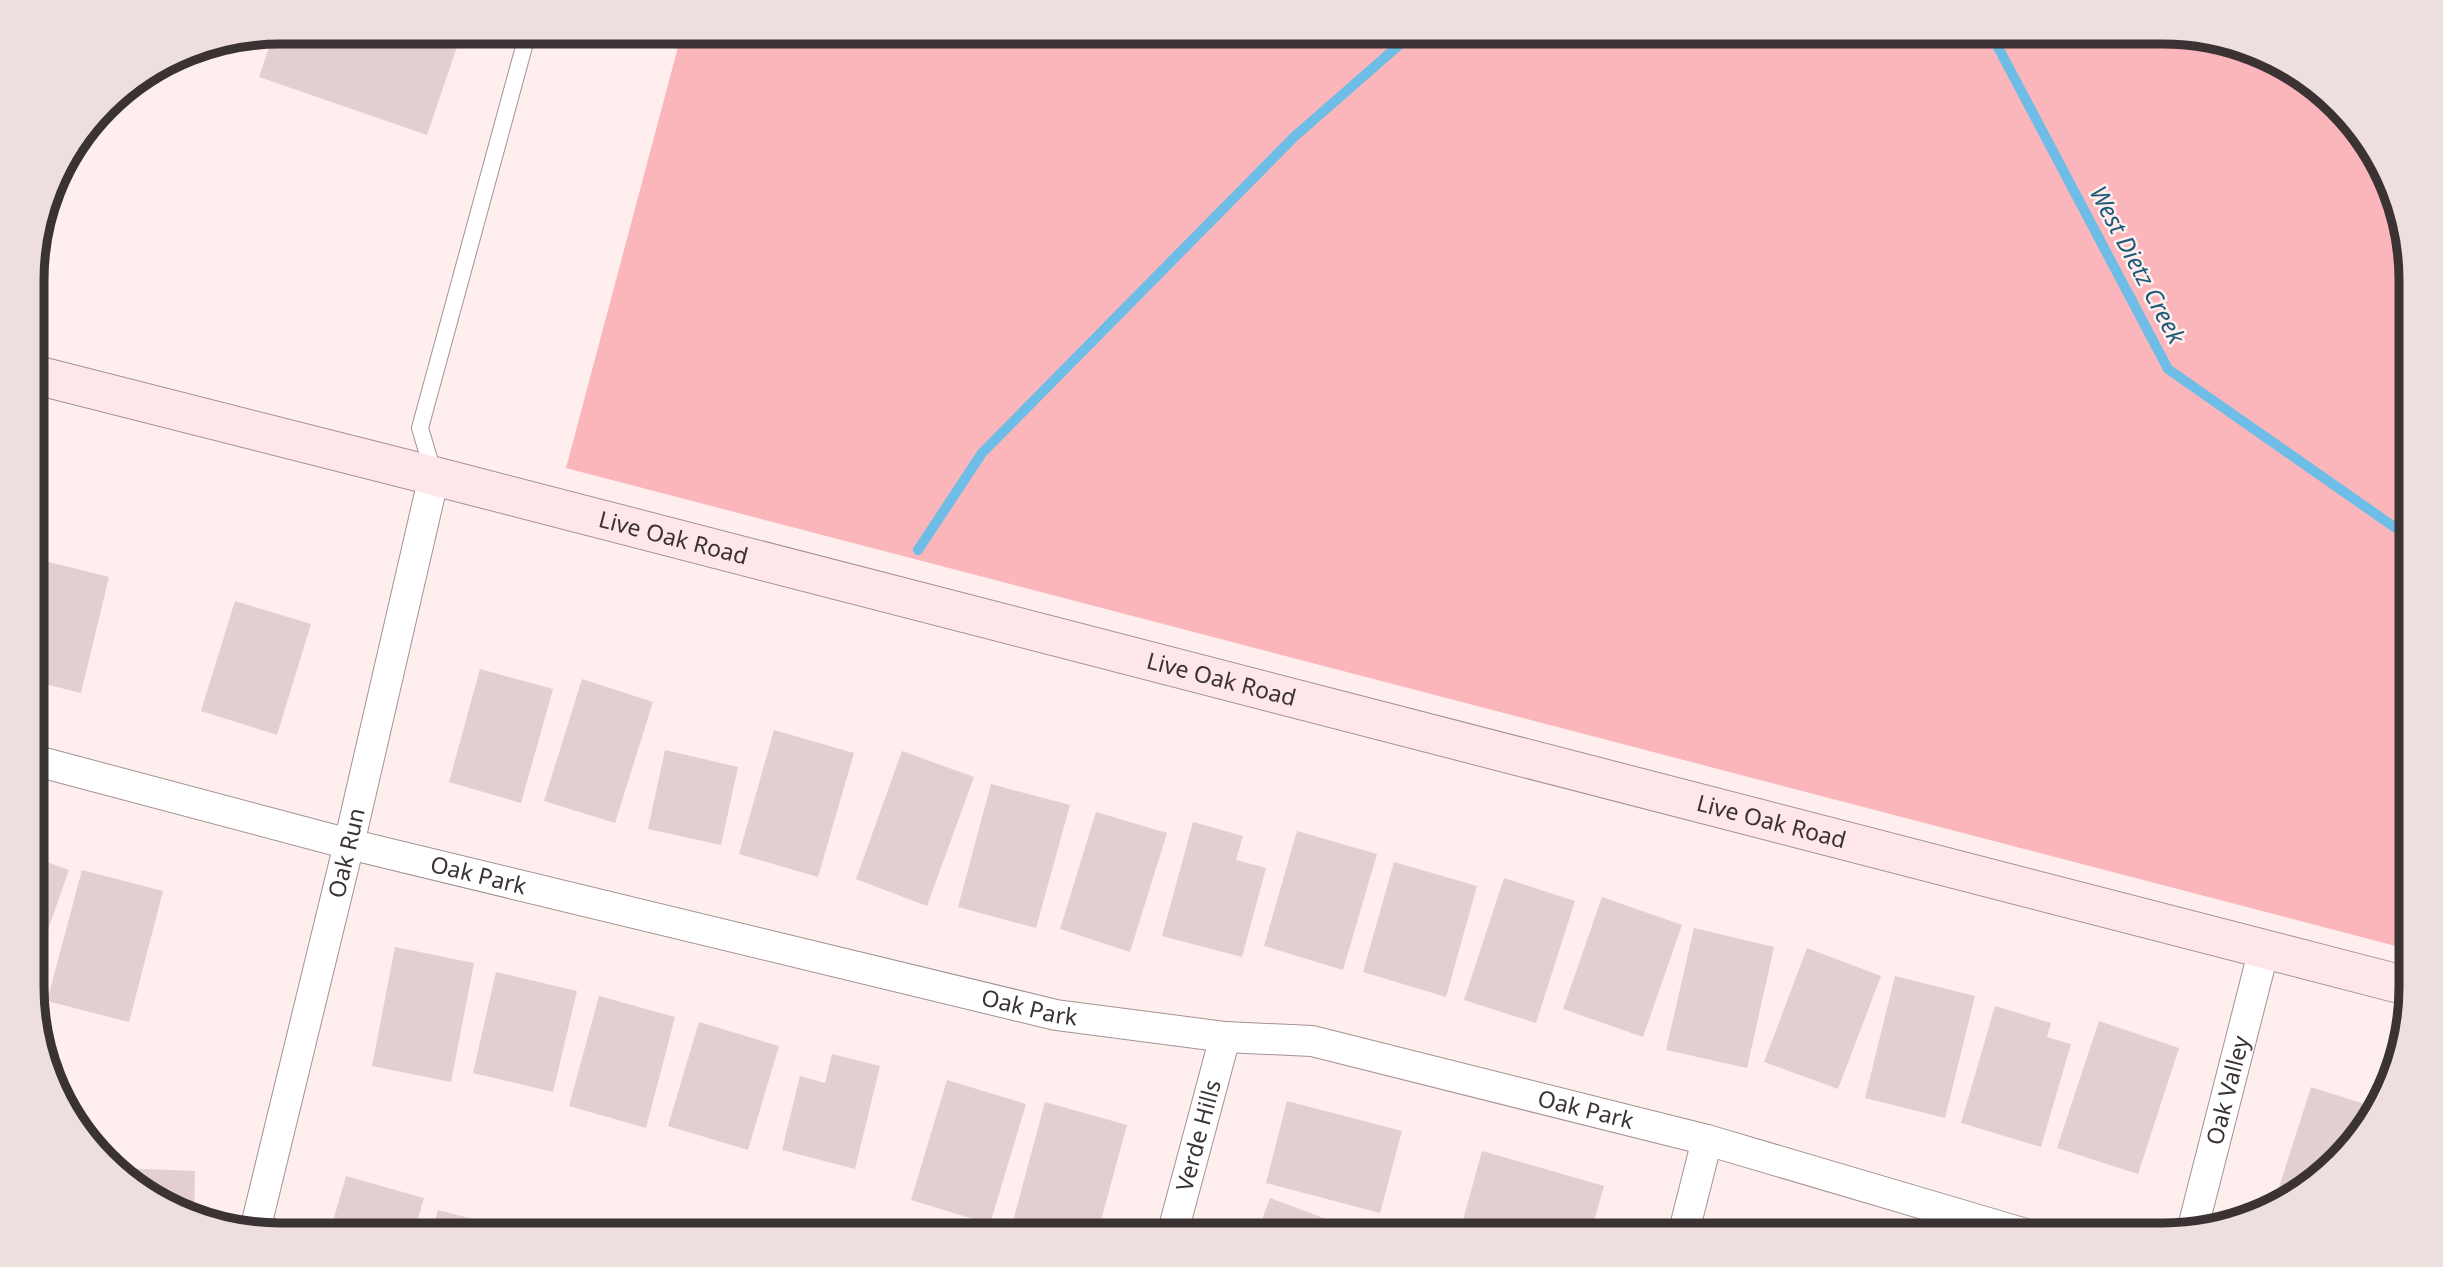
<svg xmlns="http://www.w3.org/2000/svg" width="2443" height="1267" viewBox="0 0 2443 1267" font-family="'Noto Sans',sans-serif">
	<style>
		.green { fill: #fbb6bb }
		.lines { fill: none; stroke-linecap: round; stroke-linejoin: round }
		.stream { stroke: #6dbde7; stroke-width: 10 }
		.building { fill: #e3cfd0 }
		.lane-casing { stroke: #a59293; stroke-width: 18 }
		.street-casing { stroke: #a59293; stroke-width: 32 }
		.secondary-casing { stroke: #a59293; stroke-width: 40 }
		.lane { stroke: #fff; stroke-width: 16 }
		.street { stroke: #fff; stroke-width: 30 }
		.secondary { stroke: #ffe6e8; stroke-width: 38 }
		.labels { text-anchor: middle; stroke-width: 5; stroke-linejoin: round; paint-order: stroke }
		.street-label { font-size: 23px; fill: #3a3233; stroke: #feeeee }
		.water-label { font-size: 24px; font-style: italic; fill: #1c5977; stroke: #feeeee }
		.rim { fill: none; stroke: #3a3233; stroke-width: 9 }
	</style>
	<rect width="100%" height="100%" fill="#feeeee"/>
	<polygon class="green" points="682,32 2163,32 2273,57 2369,141 2409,248 2411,950 566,468"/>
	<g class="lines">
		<g class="stream">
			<polyline points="1990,32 2168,369 2410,538"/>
			<polyline points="918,550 982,453 1294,137 1414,32"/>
		</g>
	</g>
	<g class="building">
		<polygon points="280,32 462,32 427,135 259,77 274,33"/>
		<polygon points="33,558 109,577 81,693 33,681"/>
		<polygon points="235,601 311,624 277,735 201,711"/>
		<polygon points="480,669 553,689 521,803 449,782"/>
		<polygon points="582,679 653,702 615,823 544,801"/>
		<polygon points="774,730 854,753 818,877 739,854"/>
		<polygon points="665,750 738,767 721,845 648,829"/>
		<polygon points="902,751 974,777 927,906 856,879"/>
		<polygon points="991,784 1070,805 1036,928 958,907"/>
		<polygon points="1096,812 1167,833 1130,952 1060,929"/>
		<polygon points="1193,822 1243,836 1236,860 1266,868 1242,957 1162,936"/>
		<polygon points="1297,831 1377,854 1343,970 1264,946"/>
		<polygon points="33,857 69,870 34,969"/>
		<polygon points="1394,862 1477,886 1446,997 1363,972"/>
		<polygon points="82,870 163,891 129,1022 47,1001"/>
		<polygon points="1504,878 1575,901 1536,1023 1464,1000"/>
		<polygon points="1602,897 1682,925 1643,1037 1563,1009"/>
		<polygon points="1694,928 1774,947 1747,1068 1666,1050"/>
		<polygon points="395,947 474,963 451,1082 372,1066"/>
		<polygon points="1807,948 1881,976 1838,1089 1764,1062"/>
		<polygon points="496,972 577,991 553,1092 473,1073"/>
		<polygon points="1895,976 1975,996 1945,1118 1865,1098"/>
		<polygon points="599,996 675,1017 646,1128 569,1106"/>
		<polygon points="1995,1006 2051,1023 2047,1037 2071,1044 2041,1147 1961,1123"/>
		<polygon points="2099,1021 2179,1048 2138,1174 2057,1148"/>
		<polygon points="699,1022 779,1046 748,1150 668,1126"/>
		<polygon points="832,1054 880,1066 855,1169 782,1150 800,1076 825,1083"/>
		<polygon points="947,1080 1026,1104 990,1224 911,1200"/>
		<polygon points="2311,1087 2377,1108 2301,1194 2274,1203"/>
		<polygon points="1287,1101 1402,1131 1380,1213 1266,1183"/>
		<polygon points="1045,1102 1127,1125 1097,1235 1051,1235 1012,1225"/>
		<polygon points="1482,1151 1604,1186 1590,1235 1474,1235 1460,1231"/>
		<polygon points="119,1168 195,1171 194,1215 170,1210"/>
		<polygon points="346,1176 424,1198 413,1235 329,1235"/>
		<polygon points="1270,1198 1369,1235 1256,1235"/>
		<polygon points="438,1210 512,1229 510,1235 431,1235"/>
		<polygon points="1774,1220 1818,1235 1769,1235"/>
	</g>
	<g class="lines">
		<defs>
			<polyline id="lane" points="434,475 420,428 528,32"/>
			<g id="street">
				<path id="s1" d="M33,760L349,844L1056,1015L1225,1037L1312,1041L1707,1140L2029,1235"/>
				<path id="s2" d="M255,1230L349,844L434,476"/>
				<path id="s3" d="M2192,1231L2264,949"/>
				<path id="s4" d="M1172,1235L1225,1037"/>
				<polyline points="1683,1235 1707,1140"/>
			</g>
			<g id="secondary">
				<path id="s5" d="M32,374L434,476L2411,987"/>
			</g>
		</defs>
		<use href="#lane" class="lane-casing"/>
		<use href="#street" class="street-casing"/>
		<use href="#secondary" class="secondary-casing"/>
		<use href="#lane" class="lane"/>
		<use href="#street" class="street"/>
		<use href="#secondary" class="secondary"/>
	</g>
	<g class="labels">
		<g class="street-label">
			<text dy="8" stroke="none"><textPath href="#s5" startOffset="662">Live Oak Road</textPath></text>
			<text dy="8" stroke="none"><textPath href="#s5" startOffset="1228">Live Oak Road</textPath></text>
			<text dy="8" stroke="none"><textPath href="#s5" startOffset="1796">Live Oak Road</textPath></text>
			<text dy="8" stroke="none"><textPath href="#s2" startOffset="388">Oak Run</textPath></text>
			<text dy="8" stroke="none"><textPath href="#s1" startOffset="460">Oak Park</textPath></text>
			<text dy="8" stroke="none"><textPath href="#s1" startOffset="1027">Oak Park</textPath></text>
			<text dy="8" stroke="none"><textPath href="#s3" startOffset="145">Oak Valley</textPath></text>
			<text dy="8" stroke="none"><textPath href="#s1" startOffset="1594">Oak Park</textPath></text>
			<text dy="8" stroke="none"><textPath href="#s4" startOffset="103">Verde Hills</textPath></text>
		</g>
		<g class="water-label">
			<text transform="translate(2137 265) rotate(62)" y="8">West Dietz Creek</text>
		</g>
	</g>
	<path d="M0 0H2443V1267H0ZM280 44H2163A236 236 0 0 1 2399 280V987A236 236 0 0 1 2163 1223H280A236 236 0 0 1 44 987V280A236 236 0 0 1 280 44Z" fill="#eedfdf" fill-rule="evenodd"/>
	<path class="rim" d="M280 44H2163A236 236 0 0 1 2399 280V987A236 236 0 0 1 2163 1223H280A236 236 0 0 1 44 987V280A236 236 0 0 1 280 44Z"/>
</svg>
